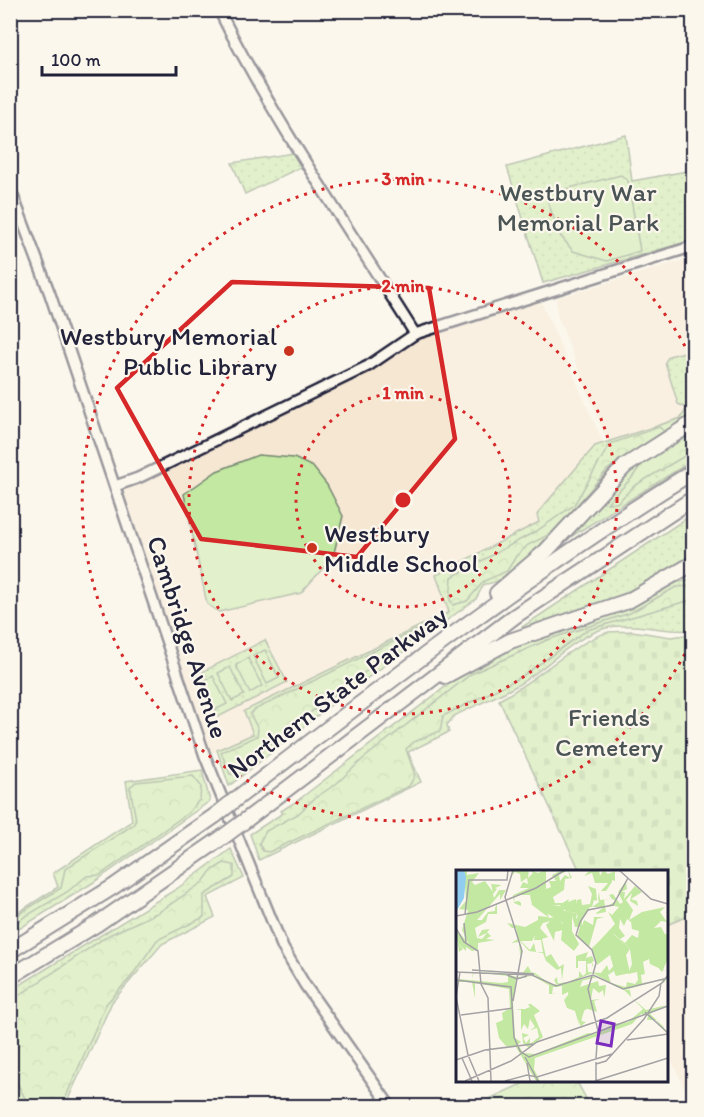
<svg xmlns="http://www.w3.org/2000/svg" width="704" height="1117" viewBox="0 0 704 1117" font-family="Itim,sans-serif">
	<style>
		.built { fill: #f6e7d3 }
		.grass { fill: url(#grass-dots); stroke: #72856e; stroke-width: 1.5 }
		.forest { fill: url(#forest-crowns); stroke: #72856e; stroke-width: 1.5 }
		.cemetery { fill: url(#cemetery-stones); stroke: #72856e; stroke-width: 1.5 }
		.pitch { fill: #c3e8a2; stroke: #72856e; stroke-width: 1.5 }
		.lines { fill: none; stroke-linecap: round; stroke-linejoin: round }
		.tertiary-casing { stroke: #22223b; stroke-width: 14 }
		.motorway-casing { stroke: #22223b; stroke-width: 18 }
		.tertiary { stroke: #fbf7ec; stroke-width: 9 }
		.motorway { stroke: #fbf7ec; stroke-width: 14 }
		.motorway-bridge-casing { stroke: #22223b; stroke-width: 18; stroke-linecap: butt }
		.motorway-bridge { stroke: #fbf7ec; stroke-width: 14 }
		.marked { fill: none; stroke: #d62828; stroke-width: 4.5; stroke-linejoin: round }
		.ring { fill: none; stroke: #d62828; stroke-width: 3; stroke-dasharray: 3 6 }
		.poi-dot { fill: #c8321e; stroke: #fbf7ec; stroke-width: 2 }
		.labels { text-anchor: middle; stroke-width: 4.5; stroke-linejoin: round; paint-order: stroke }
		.park-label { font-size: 26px; fill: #4a5455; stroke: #fbf7ec }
		.poi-label { font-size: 26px; fill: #22223b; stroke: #fbf7ec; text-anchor: end }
		.street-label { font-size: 26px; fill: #22223b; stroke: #fbf7ec }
		.inset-road { fill: none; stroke: #a4a2a5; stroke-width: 1.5 }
		.view { fill: #7b2cbf; fill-opacity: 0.15; stroke: #7b2cbf; stroke-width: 3 }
		.inset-edge { fill: none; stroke: #22223b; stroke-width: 3 }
		.centre { fill: #d62828; stroke: #fbf7ec; stroke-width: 3 }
		.ring-label { font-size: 18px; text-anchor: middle; font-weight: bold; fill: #d62828; stroke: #fbf7ec; stroke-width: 4.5; stroke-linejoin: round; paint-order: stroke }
	</style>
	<defs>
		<pattern id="grass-dots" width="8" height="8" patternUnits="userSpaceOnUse" patternTransform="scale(1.5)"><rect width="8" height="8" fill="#c3e8a2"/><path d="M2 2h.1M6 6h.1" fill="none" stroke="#a7c78c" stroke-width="1.8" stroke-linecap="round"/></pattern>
		<pattern id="forest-crowns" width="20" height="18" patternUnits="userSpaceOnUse" patternTransform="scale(1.5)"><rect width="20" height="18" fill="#c3e8a2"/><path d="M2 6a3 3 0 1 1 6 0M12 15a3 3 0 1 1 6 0" fill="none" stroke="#a7c78c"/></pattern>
		<pattern id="cemetery-stones" width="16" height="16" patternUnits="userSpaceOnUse" patternTransform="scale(1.5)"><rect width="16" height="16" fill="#c3e8a2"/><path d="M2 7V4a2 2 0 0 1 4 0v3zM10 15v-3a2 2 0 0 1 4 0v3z" fill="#a7c78c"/></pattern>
	</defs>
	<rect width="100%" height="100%" fill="#fbf7ec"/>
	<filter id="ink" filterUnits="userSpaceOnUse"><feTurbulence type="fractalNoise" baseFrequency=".0167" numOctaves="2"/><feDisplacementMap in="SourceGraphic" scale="12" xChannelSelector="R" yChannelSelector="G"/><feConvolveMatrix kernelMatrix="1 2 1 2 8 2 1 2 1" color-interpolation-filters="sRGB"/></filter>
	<g filter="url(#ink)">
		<g class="built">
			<polygon points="693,257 694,413 609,446 557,315 556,298"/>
			<polygon points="538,294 606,449 572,505 449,612 245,711 254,734 205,756 115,486 315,392 415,334"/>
			<polygon points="693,914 693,1106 667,1051 667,925"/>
		</g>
		<g class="grass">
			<polygon points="626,135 632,181 693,170 693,240 543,283 507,167"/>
			<polygon points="293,153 303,166 245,194 232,163"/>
			<path d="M693,350C693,366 698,401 691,414C682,432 654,440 638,450C628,456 618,466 610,474C583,502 523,583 484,584L476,599L336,701L229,786L217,750L253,734L244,711L449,612L436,575L539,522L537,515L541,509L595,446L681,418L687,408L678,404L665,362L669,356Z"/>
			<polygon points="689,435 694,437 693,460 564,541 627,472"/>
			<polygon points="693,514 693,559 632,596 524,633 522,627"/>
			<path d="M693,580V630C665,633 634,621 606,628C573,637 546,669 516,686C496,697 474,706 454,716L447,725L449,732L408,752L421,782L259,860L250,834L283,813L281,811L297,801L462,674L514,646L600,618L678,582Z"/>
			<polygon points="265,640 287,682 218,717 196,675"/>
			<polygon points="202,770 210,801 94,882 11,934 11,917 58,887 53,873 132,821 126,781"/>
			<polygon points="231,849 244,878 207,897 215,917 162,944 112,1002 65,1106 21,1106 11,1091 10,991 178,888"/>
		</g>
		<g class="forest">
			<polygon points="659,427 664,431 607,470 554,532 528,545 516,556 507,571 484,581 467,601 453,605 450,600 452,577 538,530 574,505 610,444"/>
			<polygon points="690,436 693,439 693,451 634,486 617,503 607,503 631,479 648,455"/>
			<polygon points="693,586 693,597 687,601 587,630 521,677 443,716 440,731 414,742 406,749 415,775 409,786 269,852 263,851 259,843 266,831 298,814 315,798 336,784 363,759 471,674 547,640 630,613 676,587"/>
			<polygon points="442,620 349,683 267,746 248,767 236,775 230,774 221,752 257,736 258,729 250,714 254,710 435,621"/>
			<polygon points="193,776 201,786 200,799 188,813 100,875 87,876 67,892 11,925 11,919 61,888 65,869 133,825 136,820 130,787 136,782"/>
			<polygon points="224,863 234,865 234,877 204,895 204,917 157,940 131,977 106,1004 62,1106 29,1106 11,1071 11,1001 109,935 159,912 203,882 211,871"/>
			<polygon points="530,1080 576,1080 590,1106 474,1106"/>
		</g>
		<path class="cemetery" d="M632,631L671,637L693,634V914L667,925L666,871H580L499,700C533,683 577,640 609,632C616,631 625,632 632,631Z"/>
		<g class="pitch">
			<polygon points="621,175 628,181 640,251 607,261 573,251 560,235 545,194"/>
			<polygon points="258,455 294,458 313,467 327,485 343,516 333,557 301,593 219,612 207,604 184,494 217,471"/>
			<polygon points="265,650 279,678 267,684 253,656"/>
			<polygon points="248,658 262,686 250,693 236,665"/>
			<polygon points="230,667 244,695 232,701 218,673"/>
			<polygon points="213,676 227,704 215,710 201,682"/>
		</g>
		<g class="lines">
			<defs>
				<g id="tertiary">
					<path d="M219,10C275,123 348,227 415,334"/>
					<polyline points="10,188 50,294 205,756 283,948 305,985 390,1106"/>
					<polyline points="115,486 138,478 368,366 415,334 694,246"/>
				</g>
				<g id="motorway">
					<polyline points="497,593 546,551 625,466 694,422"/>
					<polyline points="445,676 510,641 628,601 694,563"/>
					<path d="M236,799C385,684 533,570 694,471"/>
					<polyline points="246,820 515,616 694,498"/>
					<polyline points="10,951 113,887 216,815"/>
					<polyline points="10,977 97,924 223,837"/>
				</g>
			</defs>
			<use href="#tertiary" class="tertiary-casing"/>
			<use href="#motorway" class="motorway-casing"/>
			<use href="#tertiary" class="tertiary"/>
			<use href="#motorway" class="motorway"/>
			<defs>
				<g id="motorway-bridge">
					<polyline points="216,815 236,799"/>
					<polyline points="223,837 246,820"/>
				</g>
			</defs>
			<use href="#motorway-bridge" class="motorway-bridge-casing"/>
			<use href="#motorway-bridge" class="motorway-bridge"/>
		</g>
	</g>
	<path d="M0 0H704V1117H0ZM232,282L429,288L455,439L357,557L201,539L117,388Z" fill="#fbf7ec" fill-opacity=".55" fill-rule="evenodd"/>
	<path class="marked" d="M232,282L429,288L455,439L357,557L201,539L117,388Z"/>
	<g class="ring">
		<circle cx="403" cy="500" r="107"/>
		<circle cx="403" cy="500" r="214"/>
		<path d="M693 638A321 321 0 1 1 693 362"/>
	</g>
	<g class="poi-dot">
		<circle cx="289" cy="351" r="6"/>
		<circle cx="312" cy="548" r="6"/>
	</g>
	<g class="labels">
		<g class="park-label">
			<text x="578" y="201">Westbury War<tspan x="578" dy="30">Memorial Park</tspan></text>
			<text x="609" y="726">Friends<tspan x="609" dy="30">Cemetery</tspan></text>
		</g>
		<g class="poi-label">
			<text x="277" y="345">Westbury Memorial<tspan x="277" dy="30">Public Library</tspan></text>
			<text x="324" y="542" text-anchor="start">Westbury<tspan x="324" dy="30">Middle School</tspan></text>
		</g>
		<g class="street-label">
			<text transform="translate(188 637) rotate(72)" y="9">Cambridge Avenue</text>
			<text transform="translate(337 692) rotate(-37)" y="9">Northern State Parkway</text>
		</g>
	</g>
	<g transform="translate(456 870)">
		<rect width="212" height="212" fill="#fbf7ec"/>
		<path d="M113,29L112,32L120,29L122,39L127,41L122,49L121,43L108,41L105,34ZM90,36H104L116,46V61L123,74L118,81L105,70L107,53L87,41ZM154,61L174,79L170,85L174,103L160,106L154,85L141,95L136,78ZM211,64V91L206,102L193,87L198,68H193L189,66ZM17,102H23L47,103L61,107L78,106L101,117L137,106L168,119L211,108L208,113L204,110L169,120H174L175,127L190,140L211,135L194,144L207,156L211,164L200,150H191L192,146L185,144L176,154L79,188L78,199L84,211H80L60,177L50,176L43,168L40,153L47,150L46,143L54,138L53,119L19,113V128L16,112H0V107L3,109L45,113L52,112V106L18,102L16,109ZM77,106L96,117L113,114L115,127L123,126L122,116L116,117V113L142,107L168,120L187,139L172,152L157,154L139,164L132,163L80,184L67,183L62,174L65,172L59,168L57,132L60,109Z" fill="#c3e8a2" fill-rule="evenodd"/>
		<path d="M8,0H11V5L23,3L16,12L19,15L29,11L37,22L35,14L46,15L39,18L41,19L37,24L38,28L43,20H50L44,30V24L21,50H26L32,42L39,41V38L41,34V44H32L30,52L19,58L21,68L26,69L31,63L22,67L26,60L34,59L31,62L35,66L30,69L39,70L22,73V80L16,81L10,77V81L2,73L7,79L3,82L0,59L13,74L6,60L12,40L3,39L10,31ZM57,0H73L72,8L77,3L74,0L82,3L90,0V19L95,17L93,11H100L96,5L106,0L111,1L103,5L104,11L109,5L114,8L112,0L116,8L109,9L108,20L97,27L99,33H106L108,41L121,43L120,49L127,41L121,39V30L125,29L126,35L134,34L136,24L132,16L140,19L141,31L138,30L136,37L143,32L142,28L143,22L144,30L156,29L153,25L157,24L164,34L167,32L162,22L170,11L171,19L165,22H169L168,29L179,16L186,22L175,29L181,31L182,36L174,31L176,23L170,30L177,40L173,50L186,42L209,37L204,42L211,52L205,51L198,58L205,57L211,68L202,71V78L194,86L209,101L194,94L193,89L187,92L189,104L185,105L186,113L193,112L170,118H164L157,115L137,103L109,114L100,115L93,114L79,105H65L72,96L75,102L79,103L94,114L101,115L98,110L101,107L102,115L110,113L123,107V101L127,106L130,103V91H122V98H120V86L132,82L130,88L136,86L138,91L136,92L137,95L136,97V93L131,94L132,102L145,103L151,95L153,101L161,92L164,95L160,106L158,101L152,105L155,113L170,117L171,112L179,114L182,110L181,102L172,104L176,94L174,79L159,65L154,62L145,73L140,75L139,87L136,79L159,54L152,42L156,45L163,37L153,35L160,31L156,29L148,30L150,42L139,44L148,37H134L126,49V56L128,50L137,55L138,47H148L141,49L133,77L121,67L124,57H119L116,46L107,42L104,35L89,37L93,48L100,47L107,54V60L99,62L98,71L90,55L94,51L87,53L84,58L92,67L86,69L90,87L95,84L103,97L108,94L106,110L105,98L101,100L90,91L87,83L80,82H87L85,70H78L79,65L76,71H65L74,80L78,73L80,82L73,81L63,70L66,80L64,85L63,72L55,73L62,69L60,58H56L51,53L69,57L82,50V46L92,47L76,35L74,25H59L58,32L67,30L63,31L65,33V36L58,33L57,25L73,18H64L67,12L72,14L71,8L65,12L64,4L59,2L56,6ZM164,49L168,56L171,49L175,52L176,59L183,61L182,68L176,65L169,73L164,69L169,66L163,58ZM134,0H143L144,6L147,0L152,4L159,1V11L156,10V12L150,21H145L152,13H139L136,3L128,6ZM127,109L124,117L142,111L143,116L150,115L149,124L148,127L147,120L143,123L137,118L135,130L144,129L138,131L141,142L129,138L125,151L130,152L125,156L122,147L123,156L116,128L108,130L113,128L112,122L106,125V116L97,117L96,124L103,123L93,124V115ZM72,134H75L84,141L78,145L87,167L73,178L67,173L66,163L73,165L67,168L70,173L74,168V174L83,167L81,158L74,160L79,157L74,149L72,159L68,154L65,160V140L60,139H69L74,137Z" fill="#c3e8a2" fill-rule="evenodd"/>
		<path d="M123,111L124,126L134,124L135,136L126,142L125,157L119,141L111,138L108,130Z" fill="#c3e8a2"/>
		<path d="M0,0H8L10,7L8,28L0,42Z" fill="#90cdf1"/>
		<path class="inset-road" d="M57,0L49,27L66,81L57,131M163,0L195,29L212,34M9,44L13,10H51L52,0M0,46L21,42L80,18L109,0M8,53L10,72M0,58L8,72L22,81L25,114L32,128L35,211M16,100L78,104M0,102L76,105L100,116L137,105L167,119L212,108M4,102L0,127L12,185L23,211M137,104L140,93L136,80L120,65L124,52L132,40L157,35L172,8M51,105L61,109L71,106M136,106L132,119L142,161L140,188M0,110L55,117L58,167L64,181L73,187L212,136M189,142L212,163M5,145L57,138M171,170L212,164M69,187L82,211M6,188L16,211M0,190L29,180L77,174M140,192V211M71,193L74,211M140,194L150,191L188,149L203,126L205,113M9,211L55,191L81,172L151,148L206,113L212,105M49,211L71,205L81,207L156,184M139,211L212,188"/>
		<path class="view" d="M145,151L158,154L155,176L141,173Z"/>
		<rect width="212" height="212" class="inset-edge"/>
	</g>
	<circle cx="403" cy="500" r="9" class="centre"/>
	<g class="ring-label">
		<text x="403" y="185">3 min</text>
		<text x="403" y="292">2 min</text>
		<text x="403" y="399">1 min</text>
	</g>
	<rect width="704" height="1117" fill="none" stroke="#fbf7ec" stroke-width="36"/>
	<rect x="18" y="18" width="668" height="1081" fill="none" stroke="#22223b" stroke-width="2" filter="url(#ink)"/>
	<path d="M42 66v9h134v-9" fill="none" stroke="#22223b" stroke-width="3"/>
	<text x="51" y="66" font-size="18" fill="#22223b" stroke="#fbf7ec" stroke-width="4.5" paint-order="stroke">100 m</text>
</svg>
